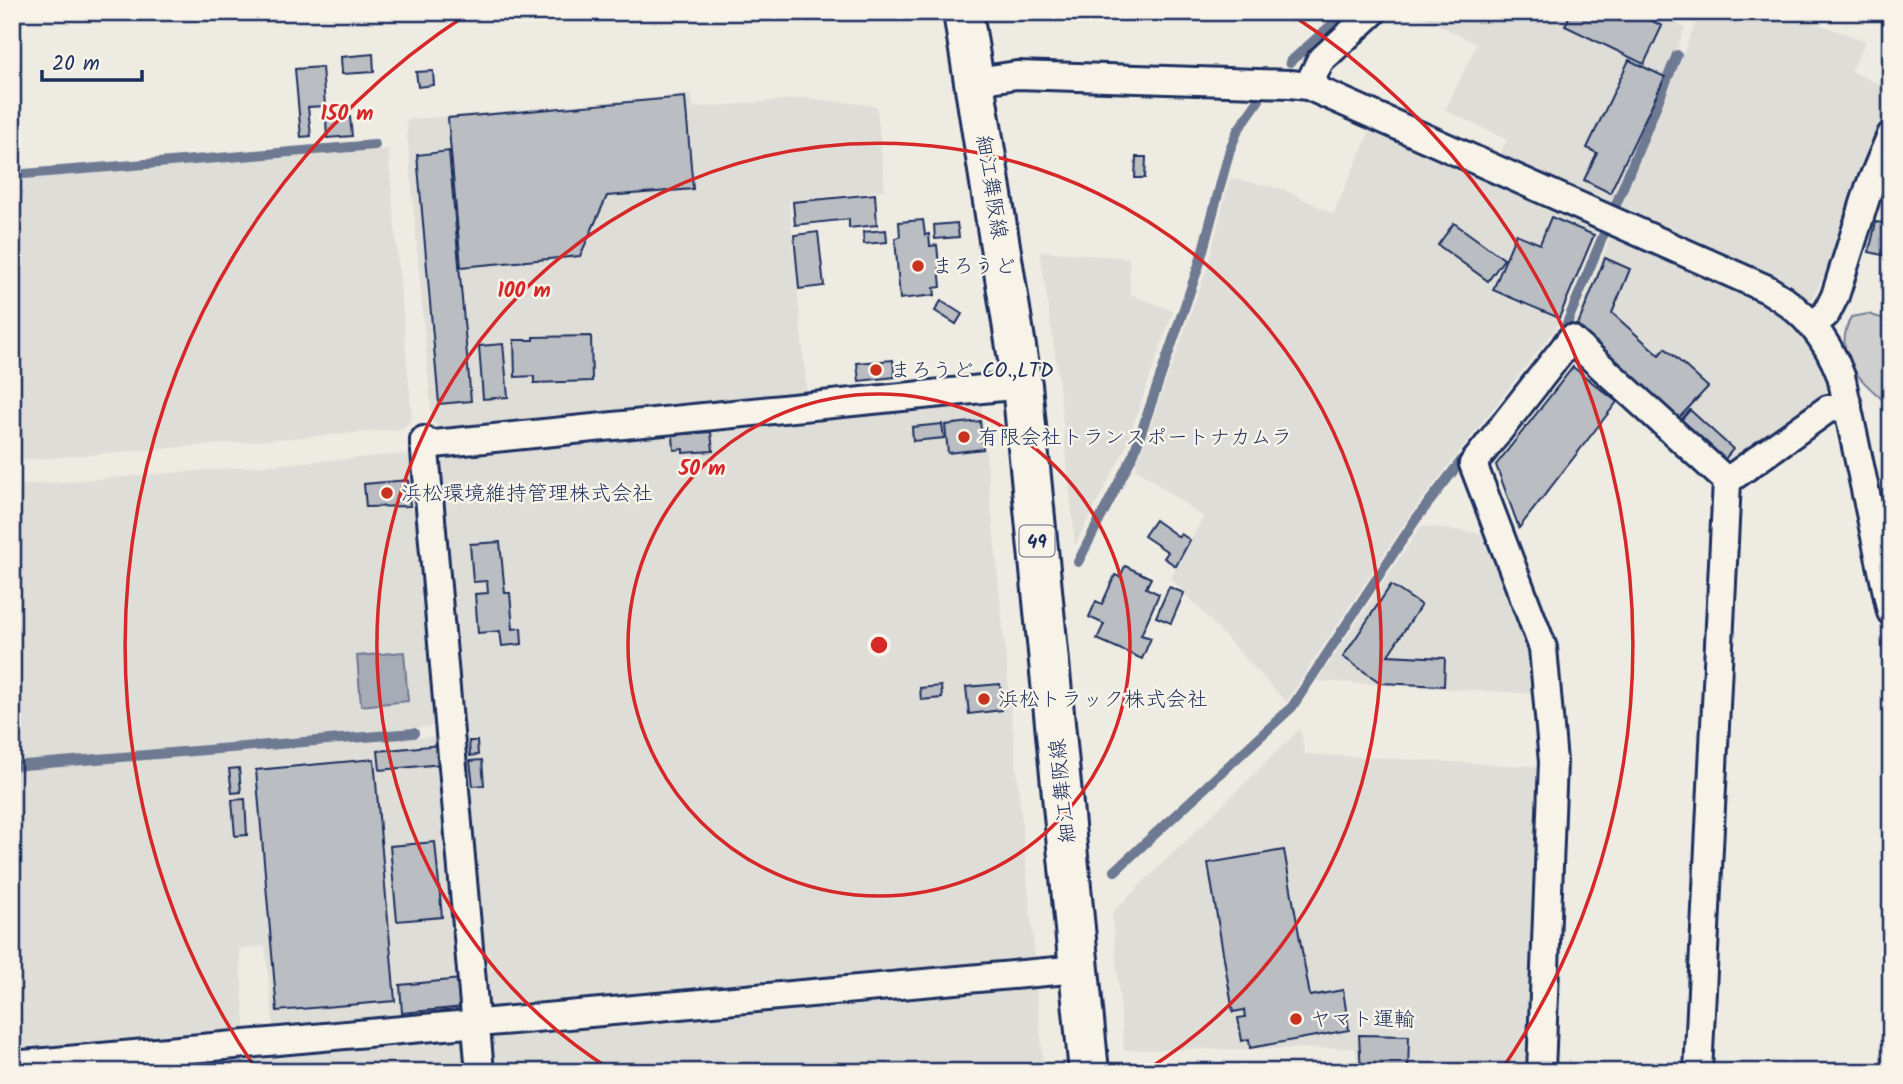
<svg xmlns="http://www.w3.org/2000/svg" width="1903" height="1084" viewBox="0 0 1903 1084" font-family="Kalam,'Klee One',sans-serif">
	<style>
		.built { fill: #deddd8 }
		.green { fill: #cfcfcf; stroke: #757f96; stroke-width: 2 }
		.water { fill: #a6abb5; stroke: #6e7992; stroke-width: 2 }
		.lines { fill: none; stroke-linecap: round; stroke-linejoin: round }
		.stream { stroke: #6e7992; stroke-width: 10 }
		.building { fill: #babdc2; stroke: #1b2f5e; stroke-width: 2 }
		.minor-casing { stroke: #1b2f5e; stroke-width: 32 }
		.primary-casing { stroke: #1b2f5e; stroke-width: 44 }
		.minor { stroke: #f7f3e8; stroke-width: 26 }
		.primary { stroke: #f7f3e8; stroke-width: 38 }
		.ring { fill: none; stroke: #d62828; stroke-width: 3.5 }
		.poi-dot { fill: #c8321e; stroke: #f7f3e8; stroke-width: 2.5 }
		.labels { text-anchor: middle; stroke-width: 5; stroke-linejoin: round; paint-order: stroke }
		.shield { fill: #f7f3e8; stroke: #5d6a87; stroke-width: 2 }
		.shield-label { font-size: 19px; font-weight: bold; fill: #1b2f5e }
		.street-label { font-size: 21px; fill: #1b2f5e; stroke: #f7f3e8 }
		.poi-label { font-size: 21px; fill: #1b2f5e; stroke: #f7f3e8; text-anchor: start }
		.centre { fill: #d62828; stroke: #f7f3e8; stroke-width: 3.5 }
		.ring-label { font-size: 21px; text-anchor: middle; font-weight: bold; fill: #d62828; stroke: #f7f3e8; stroke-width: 5; stroke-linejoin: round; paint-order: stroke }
	</style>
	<rect width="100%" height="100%" fill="#eeebe2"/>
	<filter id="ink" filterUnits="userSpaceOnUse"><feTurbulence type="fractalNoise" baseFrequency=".0143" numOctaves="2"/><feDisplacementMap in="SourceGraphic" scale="14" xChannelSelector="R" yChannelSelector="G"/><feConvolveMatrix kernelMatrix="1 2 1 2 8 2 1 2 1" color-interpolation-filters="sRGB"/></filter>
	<g filter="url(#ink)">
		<g class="built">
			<polygon points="1413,12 1652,12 1685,28 1612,206 1499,156 1507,140 1445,110 1477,44"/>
			<polygon points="1700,12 1784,12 1866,41 1851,71 1891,90 1891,100 1862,162 1827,270 1809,303 1795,291 1773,278 1620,209"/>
			<polygon points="692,94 693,108 807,98 877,106 885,190 789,201 807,394 443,430 432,421 406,120"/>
			<polygon points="1372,127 1598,227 1558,325 1410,515 1286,702 1171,578 1203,517 1135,468 1207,268 1230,178 1283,189 1333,214"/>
			<polygon points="388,149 412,418 403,429 12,461 12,180"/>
			<polygon points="1612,234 1762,300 1797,325 1821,360 1831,388 1724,465 1573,328"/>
			<polygon points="1040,251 1129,258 1130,294 1173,311 1125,449 1075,545 1058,374"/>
			<polygon points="981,402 1035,958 484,1007 436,466 445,455"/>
			<polygon points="405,454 416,463 439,726 12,761 12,486"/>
			<polygon points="1421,526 1489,534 1533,650 1537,694 1317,681"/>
			<polygon points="1300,729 1305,754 1543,767 1531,1072 1359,1072 1355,1048 1124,1050 1112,913"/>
			<polygon points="440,736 464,1014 274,1032 265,946 239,949 246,1034 12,1055 12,771"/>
			<polygon points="1036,988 1044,1072 490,1072 487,1037"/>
			<polygon points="459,1035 467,1042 470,1072 50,1072"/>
		</g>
		<path class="green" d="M1868,314L1891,321V407C1863,382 1830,358 1851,317Z"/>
		<polygon class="water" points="404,652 408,701 361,706 357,656"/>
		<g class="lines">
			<g class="stream">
				<polyline points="1290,62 1346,12"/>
				<polyline points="12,175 375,145"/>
				<polyline points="1615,207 1677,55"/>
				<polyline points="1557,338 1565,328 1605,231"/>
				<polyline points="1078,562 1134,453 1199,265 1230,149 1238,130 1259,100"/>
				<polyline points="12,766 414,733"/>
				<polyline points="1115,871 1292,707 1416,519 1468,452"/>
			</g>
		</g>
		<g class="building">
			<polygon points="1571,12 1635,12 1662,26 1644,64 1565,26"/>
			<polygon points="373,54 374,72 342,74 341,57"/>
			<polygon points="1629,60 1665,77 1610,193 1584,180 1597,153 1587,148"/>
			<polygon points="322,67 325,106 308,107 311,136 301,137 295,69"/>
			<polygon points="433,71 434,85 418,87 416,72"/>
			<polygon points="685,97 693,189 607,196 580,256 461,267 448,118"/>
			<polygon points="350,117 352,136 327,138 326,119"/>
			<polygon points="449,151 471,401 439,404 417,155"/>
			<polygon points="1136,157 1146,157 1145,178 1135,178"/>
			<polygon points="875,194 877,225 849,228 849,219 795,225 793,202"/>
			<polygon points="1888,196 1891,197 1891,257 1869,252 1876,222 1882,223"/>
			<polygon points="1551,217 1594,235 1559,318 1493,290 1516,234 1540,244"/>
			<polygon points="923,220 925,235 929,234 930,246 937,245 941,287 934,288 935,295 900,299 895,238 900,237 899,222"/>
			<polygon points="957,223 959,237 935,239 934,225"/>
			<polygon points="1454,223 1504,259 1488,281 1438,245"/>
			<polygon points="886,230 887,242 864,244 863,232"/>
			<polygon points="818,232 824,286 799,289 794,235"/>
			<polygon points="1605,258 1630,269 1612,313 1659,355 1665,348 1708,387 1678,419 1577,327"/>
			<polygon points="941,301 962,314 956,324 935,311"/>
			<polygon points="591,336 592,381 534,383 534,376 515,377 514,340 533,340 533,337"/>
			<polygon points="503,344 508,397 483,399 479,346"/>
			<polygon points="893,360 895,377 859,381 857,363"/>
			<polygon points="1573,367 1617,402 1519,528 1496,465"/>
			<polygon points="1690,410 1733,449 1725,459 1681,420"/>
			<polygon points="980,421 983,449 948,453 945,425"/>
			<polygon points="942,424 944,438 913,441 912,427"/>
			<polygon points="711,432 713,451 683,453 683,449 674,450 673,435"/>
			<polygon points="408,480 410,506 366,507 364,484"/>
			<polygon points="1155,520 1179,537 1181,534 1190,540 1176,566 1164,558 1168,552 1144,536"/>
			<polygon points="500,542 505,593 510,593 513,629 521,628 522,644 502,646 500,631 478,633 475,594 488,593 487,581 473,582 470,544"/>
			<polygon points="1125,566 1151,578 1146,588 1159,594 1141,635 1151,638 1142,659 1097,639 1104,624 1089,617 1096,601 1102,604 1115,575 1120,577"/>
			<polygon points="1391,585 1421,605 1388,655 1445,658 1444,686 1381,683 1343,657"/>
			<polygon points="1169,587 1184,593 1171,623 1156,617"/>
			<polygon points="1000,684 1002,710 969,714 966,687"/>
			<polygon points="941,686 942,698 921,700 920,688"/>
			<polygon points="469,741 477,741 478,755 470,756"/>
			<polygon points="440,745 442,764 380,770 378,751"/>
			<polygon points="374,759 395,1001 277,1011 256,770"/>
			<polygon points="482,760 484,785 473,786 470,761"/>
			<polygon points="239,768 241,792 232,793 229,769"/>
			<polygon points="245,799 247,835 235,836 232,800"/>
			<polygon points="435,842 442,917 397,921 390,846"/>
			<polygon points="1284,850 1310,996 1343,990 1349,1030 1250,1048 1249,1039 1242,1041 1238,1018 1245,1017 1244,1010 1233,1012 1208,863"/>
			<polygon points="461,979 464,1007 402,1013 400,985"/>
			<polygon points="1359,1035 1409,1036 1408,1072 1361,1072"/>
		</g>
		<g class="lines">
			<defs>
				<g id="minor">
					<path d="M976,81L1017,75L1290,84L1308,86L1767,289C1804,311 1826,336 1841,376L1891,612"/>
					<polyline points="1308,86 1320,61 1373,12"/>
					<polyline points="1813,325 1826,314 1835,296 1869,188 1891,135"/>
					<polyline points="424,440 480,1072"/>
					<polyline points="424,445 1022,385"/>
					<polyline points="12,1065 1079,969"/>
					<polyline points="1541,1072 1553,762 1543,648 1473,464 1571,339 1727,481"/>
					<polyline points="1698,1072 1727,481 1828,409 1848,405"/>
				</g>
				<polyline id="primary" points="963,12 1022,385 1089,1072"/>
			</defs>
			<use href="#minor" class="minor-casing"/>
			<use href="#primary" class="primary-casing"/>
			<use href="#minor" class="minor"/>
			<use href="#primary" class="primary"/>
		</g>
	</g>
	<g class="ring">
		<circle cx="879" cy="645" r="251"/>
		<path d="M613 1071A502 502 0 1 1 1145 1071"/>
		<path d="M258 1072A753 753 0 0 1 469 13M1289 13A753 753 0 0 1 1500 1072"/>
	</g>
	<g class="poi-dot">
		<circle cx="918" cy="266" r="7"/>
		<circle cx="876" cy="370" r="7"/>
		<circle cx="964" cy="437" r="7"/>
		<circle cx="387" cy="493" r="7"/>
		<circle cx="984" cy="699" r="7"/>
		<circle cx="1296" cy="1019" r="7"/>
	</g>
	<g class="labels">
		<rect class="shield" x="1019.5" y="525.5" width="35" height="31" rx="5"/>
		<g class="shield-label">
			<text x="1037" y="548">49</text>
		</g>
		<g class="street-label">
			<text transform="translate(992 187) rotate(81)" y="7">細江舞阪線</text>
			<text transform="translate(1062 791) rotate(-96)" y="7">細江舞阪線</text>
		</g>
		<g class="poi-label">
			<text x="932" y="273">まろうど</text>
			<text x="890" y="377">まろうど CO.,LTD</text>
			<text x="978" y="444">有限会社トランスポートナカムラ</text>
			<text x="401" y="500">浜松環境維持管理株式会社</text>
			<text x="998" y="706">浜松トラック株式会社</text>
			<text x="1310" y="1026">ヤマト運輸</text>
		</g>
	</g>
	<circle cx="879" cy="645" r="10" class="centre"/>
	<g class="ring-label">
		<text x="347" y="120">150 m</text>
		<text x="524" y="297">100 m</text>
		<text x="702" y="475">50 m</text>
	</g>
	<rect width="1903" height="1084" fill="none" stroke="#f7f3e8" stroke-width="42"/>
	<rect x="21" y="21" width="1861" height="1042" fill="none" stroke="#1b2f5e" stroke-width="2.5" filter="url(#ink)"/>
	<path d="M42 70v10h100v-10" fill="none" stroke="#1b2f5e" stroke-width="3.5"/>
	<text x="52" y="70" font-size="21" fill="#1b2f5e" stroke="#f7f3e8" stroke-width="5" paint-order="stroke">20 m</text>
</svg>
